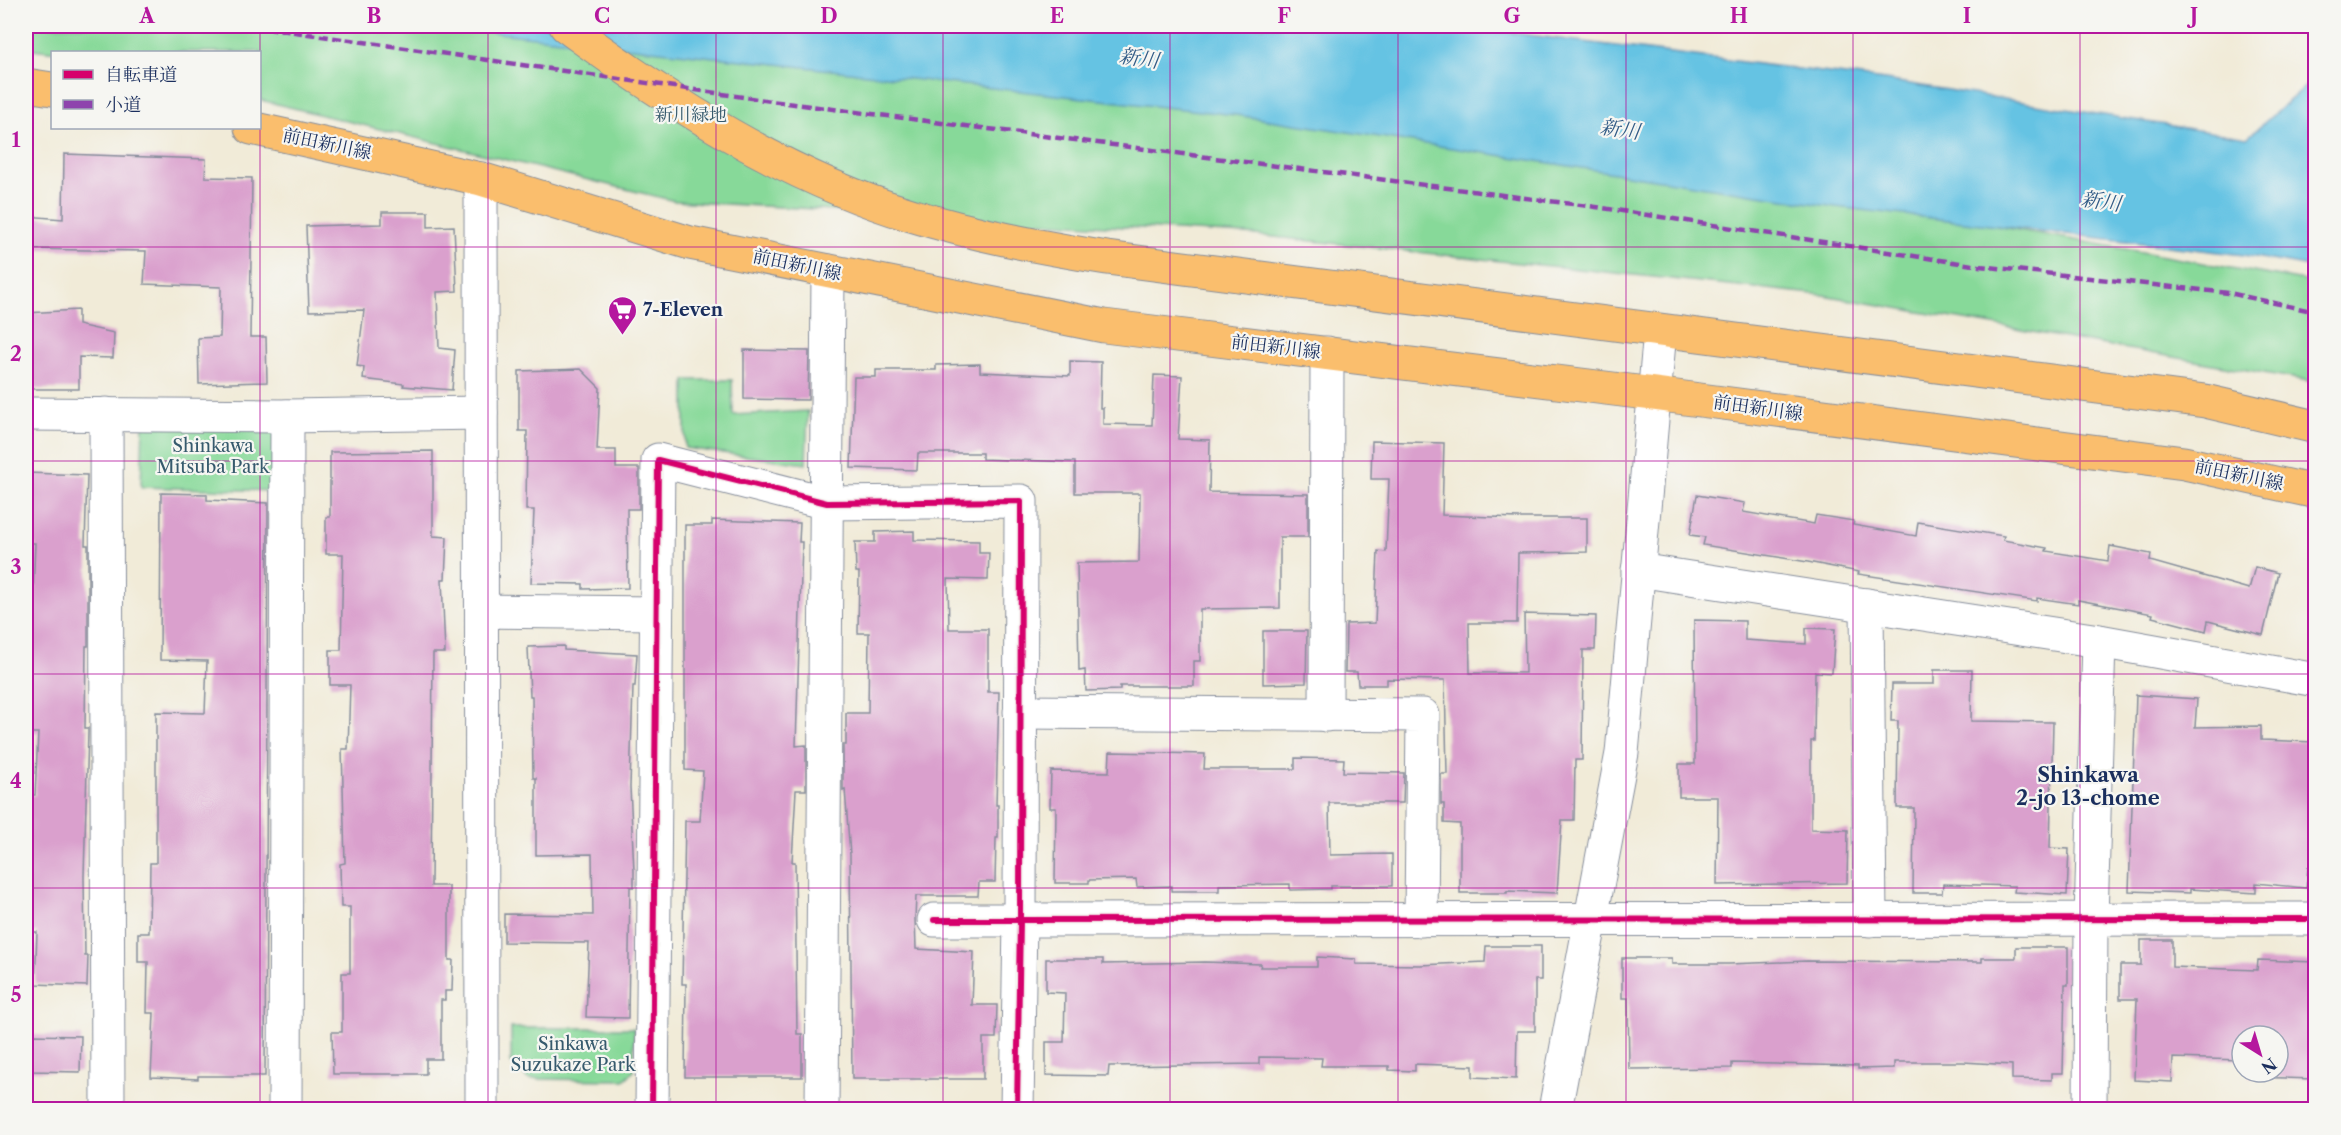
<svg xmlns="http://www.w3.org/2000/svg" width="2341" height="1135" viewBox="0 0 2341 1135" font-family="'Libre Caslon Text','Noto Serif JP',serif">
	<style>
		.green { fill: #87d999; stroke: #51847c; stroke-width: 1.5 }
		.water { fill: #65c3e3; stroke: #4079a0; stroke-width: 1.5 }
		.building { fill: #daa0cd }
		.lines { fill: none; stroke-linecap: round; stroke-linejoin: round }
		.minor-casing { stroke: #868d9b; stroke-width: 35 }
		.major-casing { stroke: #868d9b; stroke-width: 35 }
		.minor { stroke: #fff; stroke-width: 33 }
		.major { stroke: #fabe6d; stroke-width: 33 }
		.quiet { stroke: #8e44ad; stroke-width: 4.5; stroke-dasharray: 9 4.5; stroke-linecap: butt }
		.cycleway-casing { stroke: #f6f6f2; stroke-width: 10 }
		.cycleway { stroke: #d6006c; stroke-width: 6 }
		.grid { fill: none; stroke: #b5179e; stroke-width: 1.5; stroke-opacity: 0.55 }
		.labels { text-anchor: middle; stroke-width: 4.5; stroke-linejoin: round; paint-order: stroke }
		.park-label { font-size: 18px; fill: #365a6d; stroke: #f6f6f2 }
		.street-label { font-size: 18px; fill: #1b2f5e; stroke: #f6f6f2 }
		.poi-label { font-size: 18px; font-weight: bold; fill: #1b2f5e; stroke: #f6f6f2; text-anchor: start }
		.water-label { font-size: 20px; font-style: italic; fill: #315b86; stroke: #f6f6f2 }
		.neighbourhood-label { font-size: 20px; font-weight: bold; fill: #1b2f5e; stroke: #f6f6f2 }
		.neatline { fill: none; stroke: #b5179e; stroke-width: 2 }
		.grid-label { font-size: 20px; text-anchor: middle; font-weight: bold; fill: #b5179e }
	</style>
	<rect width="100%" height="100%" fill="#f6f6f2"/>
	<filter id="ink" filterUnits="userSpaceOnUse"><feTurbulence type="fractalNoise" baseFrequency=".0167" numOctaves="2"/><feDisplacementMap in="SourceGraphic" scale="12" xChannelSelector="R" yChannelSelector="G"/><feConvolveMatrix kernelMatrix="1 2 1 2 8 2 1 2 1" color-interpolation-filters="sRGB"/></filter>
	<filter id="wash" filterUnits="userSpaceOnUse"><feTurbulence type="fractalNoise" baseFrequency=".008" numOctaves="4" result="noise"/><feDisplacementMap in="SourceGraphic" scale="24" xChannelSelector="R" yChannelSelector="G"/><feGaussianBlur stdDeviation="1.35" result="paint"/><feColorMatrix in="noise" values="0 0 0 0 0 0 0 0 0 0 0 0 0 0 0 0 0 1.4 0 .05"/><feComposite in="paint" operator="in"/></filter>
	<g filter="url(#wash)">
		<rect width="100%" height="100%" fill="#f1ebd8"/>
		<g class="green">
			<polygon points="26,26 667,26 1281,98 2315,283 2315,382 1823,295 1246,234 675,201 260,100 260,52 56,52 26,48"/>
			<polygon points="685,380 732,380 733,415 808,411 806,464 685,448"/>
			<polygon points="143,424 278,424 276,491 141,487"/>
			<polygon points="511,1028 634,1028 634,1071 624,1080 528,1079 511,1063"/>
		</g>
		<polygon class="water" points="435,26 1458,26 1885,80 2247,138 2315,78 2315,268 2244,255 1836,207 1236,115"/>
		<g id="blocks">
			<g class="building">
				<polygon points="64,154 206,159 205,177 252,178 250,337 266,337 267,382 199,384 198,338 220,337 221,287 144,284 146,251 26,249 26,216 63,219"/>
				<polygon points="382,212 428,212 428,227 454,226 457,291 437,292 439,348 455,350 452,390 403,386 404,384 363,379 364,367 357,366 364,310 309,311 306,226 382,224"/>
				<polygon points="78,310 78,325 114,333 113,358 79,357 79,389 26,389 26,313"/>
				<polygon points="744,350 809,351 808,400 744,399"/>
				<polygon points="1070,361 1101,362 1100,408 1103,408 1103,424 1152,425 1154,375 1182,376 1178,439 1210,440 1209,492 1308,494 1308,537 1280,537 1280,608 1200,609 1200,661 1194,661 1194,686 1120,686 1120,690 1086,691 1085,670 1079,671 1077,563 1139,562 1140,493 1075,493 1075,462 982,459 982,453 918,453 917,470 851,468 854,377 876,377 876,370 936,370 936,365 980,364 980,372 1070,376"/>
				<polygon points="581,369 600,388 597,450 616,450 616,468 639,468 639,509 627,509 628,588 583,589 583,584 531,583 534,510 526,510 527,431 519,431 519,371"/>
				<polygon points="1372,441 1444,443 1442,515 1517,518 1587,518 1587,552 1518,553 1517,623 1469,623 1470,673 1525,673 1524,614 1596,616 1595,650 1583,650 1582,760 1575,760 1574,820 1562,820 1557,893 1507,891 1507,893 1460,893 1460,824 1444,823 1444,804 1441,804 1441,774 1447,774 1445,680 1387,679 1387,685 1358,685 1357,672 1345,672 1346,624 1375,623 1378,551 1386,552 1389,479 1371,479"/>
				<polygon points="433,451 433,536 447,537 445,579 442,579 445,653 433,653 431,886 449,886 449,960 453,960 452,991 445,991 445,1000 441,1000 441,1059 426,1059 426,1074 333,1074 332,1032 342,1032 342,973 350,973 350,907 341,907 340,864 345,863 342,749 348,749 350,685 330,685 330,650 341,650 343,554 326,554 326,517 330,517 330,452"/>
				<polygon points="26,473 87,475 85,545 88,545 88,646 86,646 85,728 88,728 88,732 84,876 85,956 88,956 87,986 35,984 37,932 26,932 26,795 35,795 38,733 26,733 26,594 33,594 35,543 26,543"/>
				<polygon points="161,493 207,494 207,500 268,503 265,1076 198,1076 198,1079 151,1077 154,1013 147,1013 148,962 138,962 138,933 149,933 150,863 156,863 156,712 205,713 207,661 160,660"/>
				<polygon points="1697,495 1745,503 1743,512 1814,524 1816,515 1854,521 1853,525 1916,536 1918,522 2004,536 2003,540 2047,548 2046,551 2108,561 2110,546 2151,554 2150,561 2249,589 2255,567 2278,573 2263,635 2208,621 2206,631 2152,617 2153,614 2078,600 2078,604 2037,598 2037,601 1858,574 1859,572 1808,562 1703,545 1705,537 1690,535"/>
				<polygon points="712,520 800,523 799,542 802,542 796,746 806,745 806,790 796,790 792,862 795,862 797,1034 802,1034 802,1077 685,1077 686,984 682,984 685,821 700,821 703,771 685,770 685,525 712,525"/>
				<polygon points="914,531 914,540 979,541 979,553 989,553 988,580 948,579 949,629 988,629 988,692 999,692 996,805 998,805 998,838 996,838 995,882 979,882 978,896 916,896 915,919 916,949 974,952 972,1005 997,1005 996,1038 983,1038 983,1079 852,1079 850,855 845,789 843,790 843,745 846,745 846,713 868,713 869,633 858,633 859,572 856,572 855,542 875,542 875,532"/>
				<polygon points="1694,620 1745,621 1745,640 1806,644 1806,628 1835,629 1832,673 1815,672 1814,741 1811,741 1811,829 1848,830 1847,883 1717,885 1718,797 1679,797 1679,764 1695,764"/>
				<polygon points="1263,631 1307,631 1306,683 1263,684"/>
				<polygon points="564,646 564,650 637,654 635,686 633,686 630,787 634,871 634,887 630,887 628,1018 586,1017 589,943 504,942 504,914 593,915 592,854 536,855 536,778 533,778 532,696 530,696 528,647"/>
				<polygon points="1934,670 1972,670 1971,721 2053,722 2050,848 2069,849 2067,895 2014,892 2015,886 1943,884 1942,893 1913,893 1914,808 1897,808 1898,721 1891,721 1892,684 1934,684"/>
				<polygon points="2136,695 2197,699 2195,727 2261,726 2261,740 2316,742 2316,868 2308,867 2306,888 2256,883 2256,893 2190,889 2190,893 2129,891"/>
				<polygon points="1110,752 1205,754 1204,769 1295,769 1295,758 1344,759 1343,772 1404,773 1403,803 1329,803 1330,855 1392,854 1392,886 1331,886 1331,889 1290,890 1290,884 1219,885 1219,891 1171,891 1171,886 1137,887 1136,879 1089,880 1089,883 1055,883 1056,808 1050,808 1051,771 1109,772"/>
				<polygon points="2141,940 2172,940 2172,967 2257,970 2258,960 2316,962 2316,1079 2249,1077 2249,1072 2278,1072 2278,1036 2242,1036 2242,1060 2173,1058 2172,1082 2134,1080 2137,999 2120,999 2120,965 2141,965"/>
				<polygon points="1486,946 1541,946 1541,980 1535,980 1535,1031 1517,1031 1516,1079 1473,1077 1473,1066 1415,1064 1415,1071 1389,1070 1389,1066 1321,1066 1322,1058 1259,1057 1259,1064 1109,1066 1108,1076 1046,1075 1046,1042 1064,1042 1065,993 1046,992 1046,959 1103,959 1103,964 1205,962 1261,964 1260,967 1317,967 1317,957 1356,959 1356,964 1420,965 1485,962"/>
				<polygon points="2016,947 2068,947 2068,985 2065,985 2063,1073 2052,1073 2052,1080 2012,1079 2012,1065 1963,1062 1894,1062 1894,1068 1858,1069 1858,1066 1732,1063 1732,1068 1629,1069 1628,998 1622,998 1622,958 1672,958 1672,964 1729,964 1807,961 1982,962 1982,958 2016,958"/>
				<polygon points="31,1035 81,1036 80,1072 30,1071"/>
			</g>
		</g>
	</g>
	<g filter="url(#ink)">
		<use href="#blocks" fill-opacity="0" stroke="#868d9b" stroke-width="1.5"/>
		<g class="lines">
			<defs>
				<g id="minor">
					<polyline points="481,179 482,1110"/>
					<polyline points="26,414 287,416 481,413"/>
					<polyline points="106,414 108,1110"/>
					<polyline points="1638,570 2099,641 2316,680"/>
					<polyline points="1867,605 1870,920"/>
					<polyline points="482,611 655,613"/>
					<polyline points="1020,712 1423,715 1421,920"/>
					<polyline points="1326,715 1327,353"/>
					<polyline points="934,920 2316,919"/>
					<polyline points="285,1110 287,416"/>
					<polyline points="652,1110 658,460 827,503 1021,501 1020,919 1017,1110"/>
					<polyline points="822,1110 828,271"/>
					<polyline points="1555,1110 1622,753 1660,331"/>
					<polyline points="2090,1110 2091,919 2099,641"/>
				</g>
				<g id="major">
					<path d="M566,26C671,103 785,177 911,215C975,235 1041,247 1107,258L2205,401L2316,427"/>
					<polyline points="26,85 52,89"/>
					<polyline points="251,128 481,179 690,243 1104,326 1654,394 2184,463 2316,492"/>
				</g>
			</defs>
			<use href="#minor" class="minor-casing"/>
			<use href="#major" class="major-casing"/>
			<use href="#minor" class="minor"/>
			<use href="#major" class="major"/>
			<polyline class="quiet" points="253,26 771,101 1596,207 1979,266 2229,293 2316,312"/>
			<defs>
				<g id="cycleway">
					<polyline points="934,920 2316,919"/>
					<polyline points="652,1110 658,460 827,503 1021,501 1020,919 1017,1110"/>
				</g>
			</defs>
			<use href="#cycleway" class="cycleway-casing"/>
			<use href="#cycleway" class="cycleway"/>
		</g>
	</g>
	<path class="grid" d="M260,26V1110M488,26V1110M716,26V1110M943,26V1110M1170,26V1110M1398,26V1110M1626,26V1110M1853,26V1110M2080,26V1110M26,247H2316M26,461H2316M26,674H2316M26,888H2316"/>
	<defs>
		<symbol id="supermarket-pin" viewBox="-11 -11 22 30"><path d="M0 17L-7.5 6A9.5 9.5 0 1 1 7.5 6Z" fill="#b5179e" stroke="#f6f6f2"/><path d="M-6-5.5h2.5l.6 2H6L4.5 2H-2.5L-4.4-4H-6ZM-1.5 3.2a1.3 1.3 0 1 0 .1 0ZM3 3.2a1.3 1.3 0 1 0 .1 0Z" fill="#fff"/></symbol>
	</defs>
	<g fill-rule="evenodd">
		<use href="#supermarket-pin" x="606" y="294" width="33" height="45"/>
	</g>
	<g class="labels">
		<g class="park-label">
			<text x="691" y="121">新川緑地</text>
			<text x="213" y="452">Shinkawa<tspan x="213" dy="21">Mitsuba Park</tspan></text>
			<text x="573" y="1050">Sinkawa<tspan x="573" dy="21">Suzukaze Park</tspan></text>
		</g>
		<g class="street-label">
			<text transform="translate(327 144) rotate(12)" y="6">前田新川線</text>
			<text transform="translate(797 265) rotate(12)" y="6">前田新川線</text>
			<text transform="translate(1276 347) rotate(7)" y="6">前田新川線</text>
			<text transform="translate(1758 408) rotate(8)" y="6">前田新川線</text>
			<text transform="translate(2239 475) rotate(12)" y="6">前田新川線</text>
		</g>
		<g class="poi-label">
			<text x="643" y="316">7-Eleven</text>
		</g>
		<g class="water-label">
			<text transform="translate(1139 58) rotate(8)" y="7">新川</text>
			<text transform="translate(1620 129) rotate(8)" y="7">新川</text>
			<text transform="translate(2101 201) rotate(8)" y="7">新川</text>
		</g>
		<g class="neighbourhood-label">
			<text x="2088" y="782">Shinkawa<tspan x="2088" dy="23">2-jo 13-chome</tspan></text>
		</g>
	</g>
	<rect width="2341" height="1135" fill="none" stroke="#f6f6f2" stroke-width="66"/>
	<rect x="51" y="51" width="210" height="78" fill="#f6f6f2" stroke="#9ea6b7" stroke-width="1.5"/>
	<rect x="63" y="70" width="30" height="9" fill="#d6006c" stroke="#9ea6b7" stroke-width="1.5"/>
	<text x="105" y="81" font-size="18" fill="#1b2f5e">自転車道</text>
	<rect x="63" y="100" width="30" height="9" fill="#8e44ad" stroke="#9ea6b7" stroke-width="1.5"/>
	<text x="105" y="111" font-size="18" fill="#1b2f5e">小道</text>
	<g transform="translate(2260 1054) rotate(143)"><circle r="28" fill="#f6f6f2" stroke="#9ea6b7" stroke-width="1.5"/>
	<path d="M0-4.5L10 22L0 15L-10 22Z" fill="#b5179e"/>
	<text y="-9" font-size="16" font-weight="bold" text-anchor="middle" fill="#1b2f5e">N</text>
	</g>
	<rect x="33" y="33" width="2275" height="1069" class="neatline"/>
	<g class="grid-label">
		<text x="147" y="23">A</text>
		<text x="374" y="23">B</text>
		<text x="602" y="23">C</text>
		<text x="829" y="23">D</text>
		<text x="1057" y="23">E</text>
		<text x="1284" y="23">F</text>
		<text x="1512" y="23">G</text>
		<text x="1739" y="23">H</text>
		<text x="1967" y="23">I</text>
		<text x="2194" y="23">J</text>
		<text x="16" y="147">1</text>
		<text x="16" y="361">2</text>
		<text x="16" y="574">3</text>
		<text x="16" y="788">4</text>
		<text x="16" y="1002">5</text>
	</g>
</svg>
